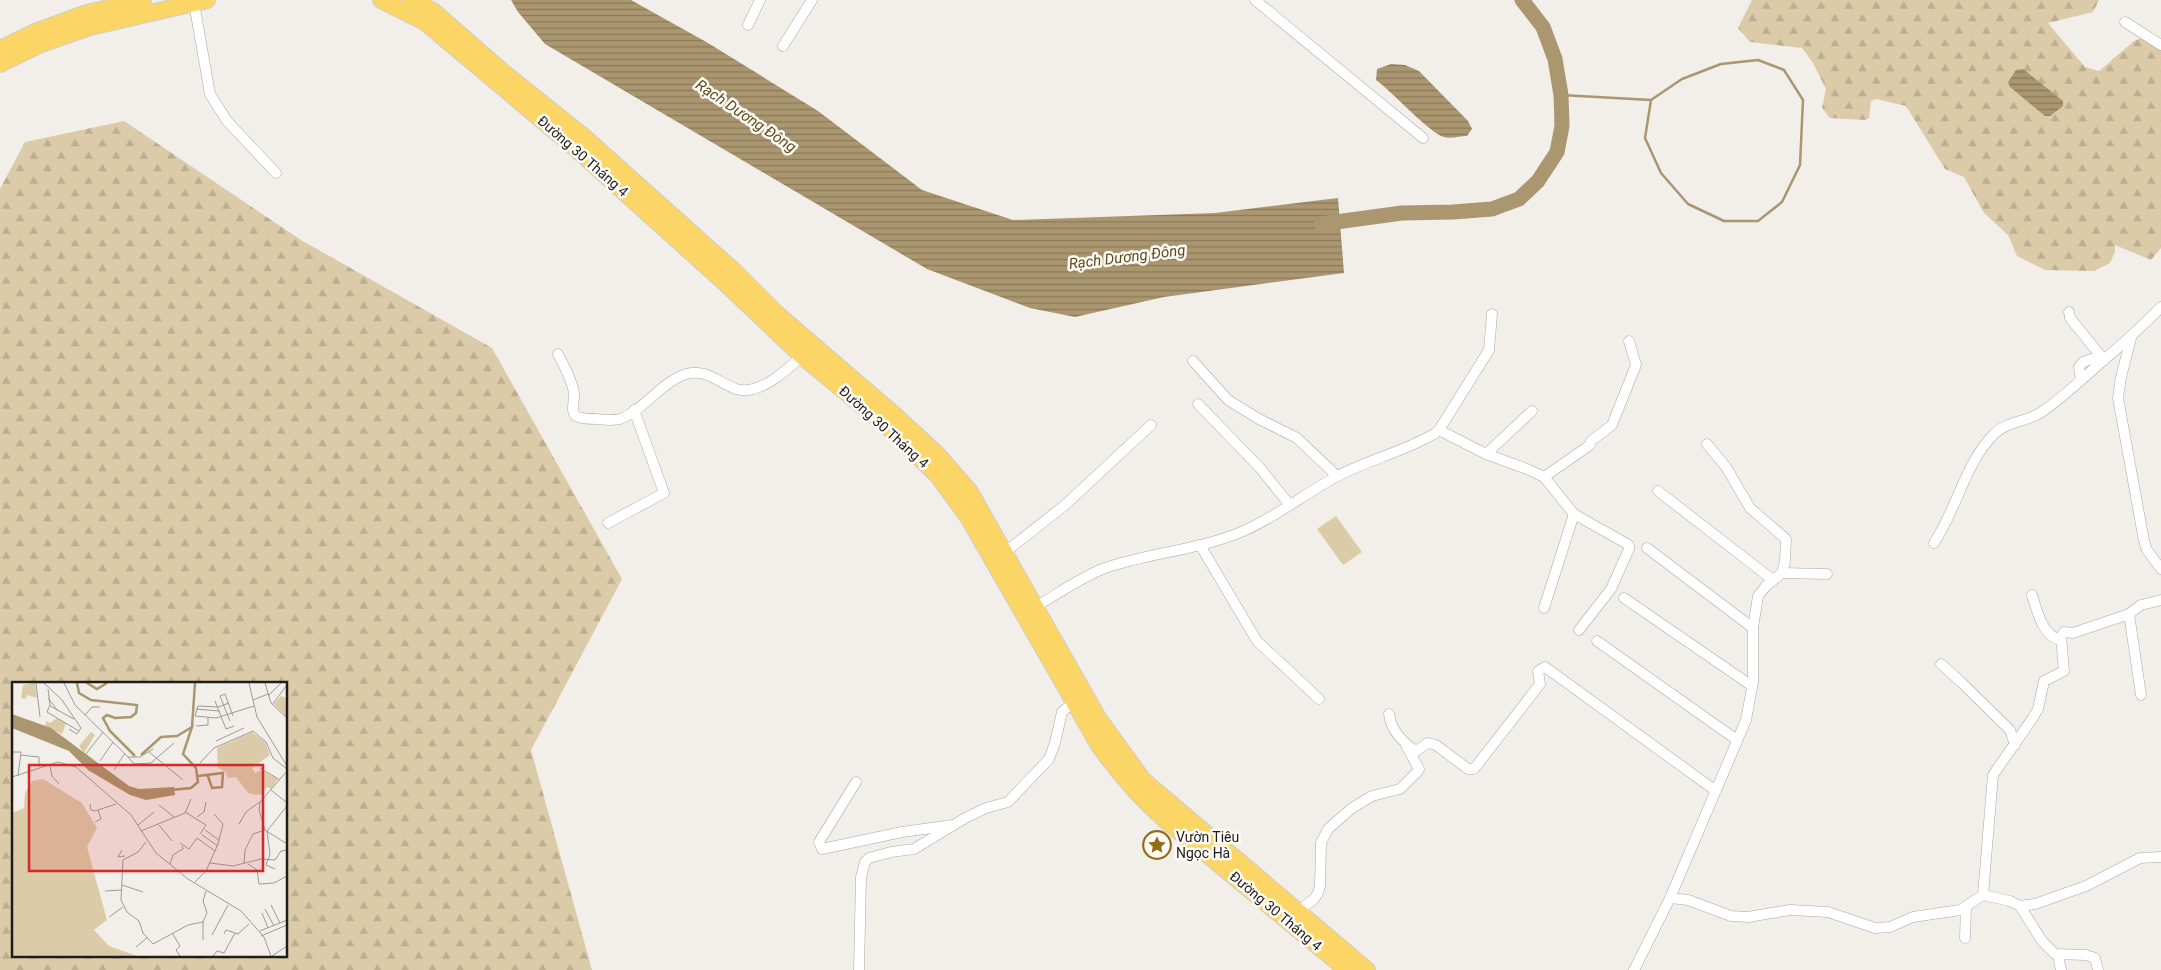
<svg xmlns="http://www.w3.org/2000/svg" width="2161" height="970" viewBox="0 0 2161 970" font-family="Roboto,sans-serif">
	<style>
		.forest { fill: url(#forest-firs); fill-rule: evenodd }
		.green { fill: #dccba9 }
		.water { fill: url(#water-rules) }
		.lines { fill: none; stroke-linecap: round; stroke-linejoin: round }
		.stream { stroke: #aa966f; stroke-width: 2.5 }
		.river { stroke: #aa966f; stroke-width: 15 }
		.street-casing { stroke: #aba8a3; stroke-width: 11 }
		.primary-casing { stroke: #cecdcd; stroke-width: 18 }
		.street { stroke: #fff; stroke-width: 10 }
		.primary { stroke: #fbd666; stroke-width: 16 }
		.labels { text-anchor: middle; stroke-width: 5; stroke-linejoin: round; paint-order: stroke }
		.street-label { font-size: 14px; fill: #1e1d1c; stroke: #fffcf8 }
		.poi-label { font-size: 14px; fill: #1e1d1c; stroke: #fffcf8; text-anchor: start }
		.water-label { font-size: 15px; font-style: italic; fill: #5e4818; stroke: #fffcf8 }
		.inset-river { fill: none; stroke: #aa966f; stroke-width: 2.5 }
		.inset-road { fill: none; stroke: #9d9b98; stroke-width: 1 }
		.view { fill: #d62828; fill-opacity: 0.15; stroke: #d62828; stroke-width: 2.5 }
		.inset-edge { fill: none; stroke: #1e1d1c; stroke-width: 2.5 }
	</style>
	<defs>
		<pattern id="forest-firs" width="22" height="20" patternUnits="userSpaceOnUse" patternTransform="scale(1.25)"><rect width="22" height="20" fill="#dccba9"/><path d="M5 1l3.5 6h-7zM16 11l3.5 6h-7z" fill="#bcae91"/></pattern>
		<pattern id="water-rules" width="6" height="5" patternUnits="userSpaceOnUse" patternTransform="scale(1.25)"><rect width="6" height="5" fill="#aa966f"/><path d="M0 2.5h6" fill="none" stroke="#8a7a5a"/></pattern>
	</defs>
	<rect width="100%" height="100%" fill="#f2efea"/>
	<g class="forest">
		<polygon points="1752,0 2099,0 2093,12 2048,23 2085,67 2099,71 2134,41 2142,38 2161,49 2161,248 2151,260 2115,245 2115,252 2110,263 2094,271 2045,270 2017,256 2008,235 1984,213 1964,177 1945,169 1906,106 1876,99 1871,101 1869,118 1865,120 1830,118 1822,108 1826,89 1813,63 1802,48 1750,42 1738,28"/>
		<path d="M124,121L301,240L492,348L622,579L531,750L592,970H0V189L25,142ZM14,684H286V956H14Z"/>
	</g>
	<polygon class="green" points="1336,516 1362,552 1343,565 1317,529"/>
	<g class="water">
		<polygon points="511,0 631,0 708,43 818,111 922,190 1013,220 1215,213 1338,198 1344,273 1164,297 1075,317 1030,308 927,269 545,44 518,12"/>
		<path d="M1391,64L1405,65L1419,71L1468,121L1472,129L1467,136C1460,136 1451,139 1444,137C1428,132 1394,93 1376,80L1377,69Z"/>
		<polygon points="2023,69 2063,101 2063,106 2050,116 2045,116 2010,87 2008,82 2016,70"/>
	</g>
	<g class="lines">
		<polyline class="stream" points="1561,95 1651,100 1682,79 1721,64 1758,60 1784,70 1803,100 1800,165 1782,202 1758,221 1724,221 1688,204 1661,173 1645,138 1651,100"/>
		<polyline class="river" points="1321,224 1402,213 1453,212 1492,209 1519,199 1538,181 1557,152 1562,126 1561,95 1555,59 1543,27 1522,0"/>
		<defs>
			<g id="street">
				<polyline points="1255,0 1423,138"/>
				<polyline points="194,3 210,94 227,121 276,173"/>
				<polyline points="2125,22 2161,45"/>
				<polyline points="748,25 760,0"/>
				<polyline points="783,46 812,0"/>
				<polyline points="2069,312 2070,318 2104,360"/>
				<polyline points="2131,338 2121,377 2118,398 2144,541 2147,550 2161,569"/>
				<path d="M558,354C564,366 572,379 574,393C575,401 569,413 578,417C584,419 591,419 597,419C605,420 612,421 620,419C643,411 661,382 686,374C705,368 719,383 736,389C759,396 787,370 802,356"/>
				<polyline points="1193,361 1228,400 1259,419 1297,438 1337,476"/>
				<polyline points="2081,380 2079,367 2083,362 2101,356"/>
				<polyline points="1198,404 1260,468 1289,504"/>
				<polyline points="1439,430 1486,454 1527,469 1544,477 1574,514 1629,545 1629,549 1611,589 1579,630"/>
				<polyline points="1486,454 1532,411"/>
				<polyline points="1544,477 1590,445 1591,441 1612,425 1636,365 1629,341"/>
				<polyline points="1658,491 1773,580"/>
				<polyline points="608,523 664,493 634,410"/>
				<path d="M1934,543C1958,507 1964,464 1995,433C2008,421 2026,422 2040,413C2057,402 2072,388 2088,374C2113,352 2138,331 2161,307"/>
				<polyline points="1200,545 1257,641 1319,699"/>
				<polyline points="1647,548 1753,628"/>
				<polyline points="1004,553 1065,505 1151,425"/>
				<polyline points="1782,573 1827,574"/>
				<path d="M2032,595C2037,611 2042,635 2060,640"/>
				<polyline points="1624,598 1752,686"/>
				<path d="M1035,607C1058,594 1081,577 1105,568C1149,553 1198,550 1241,532C1275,518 1304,494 1336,477C1367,460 1403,452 1434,434L1439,430L1489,350L1492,314"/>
				<polyline points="1544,608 1574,514"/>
				<polyline points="2129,614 2141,695"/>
				<polyline points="1597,641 1737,740"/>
				<polyline points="1941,664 1961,682 2010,730 2015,745"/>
				<path d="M1389,714C1391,730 1402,742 1416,751L1428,743L1436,745L1468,769H1474L1540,684L1538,671L1545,667L1716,791"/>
				<polyline points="856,782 819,842 822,849 902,832 953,825"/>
				<polyline points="1983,895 1993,775 2032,719 2038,709 2044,681 2064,671 2061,636 2064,632 2073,633 2129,614 2141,605 2161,600"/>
				<polyline points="1670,898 1688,900 1731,916 1748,917 1790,910 1828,912 1875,928 1890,927 1913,917 1960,910 1983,895 2010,901 2020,906 2035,904 2086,886 2140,858 2161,857"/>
				<polyline points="2020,906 2042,941 2055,954 2086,955 2095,958 2098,970"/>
				<polyline points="1297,912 1314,899 1318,893 1320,886 1321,843 1328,829 1352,808 1372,796 1400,789 1418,771 1419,769 1406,745"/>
				<polyline points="1965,938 1966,906"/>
				<polyline points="2058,955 2061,970"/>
				<polyline points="859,970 861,877 865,862 869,858 891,852 914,849 967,817 986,808 1008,802 1049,759 1055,743 1062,712 1074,702"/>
				<polyline points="1634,970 1670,898 1746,720 1753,682 1753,628 1758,596 1766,586 1782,573 1785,561 1786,539 1750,508 1726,467 1707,444"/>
			</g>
			<g id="primary">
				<path d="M381,0L425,22L574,147L724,282L802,356L888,427L938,476L968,517L1100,747C1119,773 1139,797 1163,818L1347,970"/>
				<polyline points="411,0 433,11 503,72 583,136 734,271 776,313 897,417 937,454 970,492 1098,718 1143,780 1367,970"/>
				<polyline points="0,49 35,32 87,13 143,0"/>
				<polyline points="0,64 41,44 90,27 207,0"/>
			</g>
		</defs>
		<use href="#street" class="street-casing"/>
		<use href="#primary" class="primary-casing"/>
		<use href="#street" class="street"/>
		<use href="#primary" class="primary"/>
	</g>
	<defs>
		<symbol id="sight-ring" viewBox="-11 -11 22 22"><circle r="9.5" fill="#fffcf8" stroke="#916d14" stroke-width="1.5"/><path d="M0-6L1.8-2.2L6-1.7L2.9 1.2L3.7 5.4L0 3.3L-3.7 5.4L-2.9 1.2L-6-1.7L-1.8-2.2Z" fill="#916d14"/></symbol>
	</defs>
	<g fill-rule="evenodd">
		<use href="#sight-ring" x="1141" y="829" width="32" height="32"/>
	</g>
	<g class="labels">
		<g class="street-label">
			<text transform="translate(583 156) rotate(41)" y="5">Đường 30 Tháng 4</text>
			<text transform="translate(884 427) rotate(42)" y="5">Đường 30 Tháng 4</text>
			<text transform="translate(1276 911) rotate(40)" y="5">Đường 30 Tháng 4</text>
		</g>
		<g class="poi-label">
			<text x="1176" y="842">Vườn Tiêu<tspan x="1176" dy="16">Ngọc Hà</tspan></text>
		</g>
		<g class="water-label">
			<text transform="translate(746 116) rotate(34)" y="5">Rạch Dương Đông</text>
			<text transform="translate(1127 257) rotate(-7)" y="5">Rạch Dương Đông</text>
		</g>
	</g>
	<g transform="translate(12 682)">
		<rect width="275" height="275" fill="#f2efea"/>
		<path d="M23,1L25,16L15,13L14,17L9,16L11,3ZM269,14L275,16V36L262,22ZM45,36L54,41L50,52L33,44L34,39L38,41ZM79,50L83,53L72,71L67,64ZM240,50L253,60L258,73L240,86L243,91L249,88L266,97L259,107L255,105L250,112L244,113L236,111L224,95L216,96L213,89L206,86L205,66ZM31,97L70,121L85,146L75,165L95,238L82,248L97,264L125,274H0V131L12,126L13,111L20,99Z" fill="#dccba9"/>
		<path d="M0,32L39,46L117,104L127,107L162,105L163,113L134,118L118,113L76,88L57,69L0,46Z" fill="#aa966f"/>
		<path class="inset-river" d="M65,1L67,11L79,18L125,23L124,31L119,35L103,36L95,33L91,36L98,49L123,74M75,1L85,7L95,1M180,45L183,1M129,73L149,55L165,54L180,45L171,72L184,86L186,100L179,106L159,108M186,94L211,91L210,105L200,106L196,94"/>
		<path class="inset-road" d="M24,1L28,35M32,1L50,18L69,46L65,52L57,47M52,1L63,23L116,75H128L141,67M237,1L245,35L275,84M253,1L259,21L275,36M36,7L38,23L35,30L67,49M256,14L269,1M36,16L46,29M241,18L256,12M203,19L214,47L222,44M217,21L206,25L186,24L183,34L204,36L242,24M260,23L275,3M38,24L62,37M184,27L207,29M73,33L80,25H88M218,39L208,14L213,12L221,34M184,44L196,43V35M204,59L232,46M0,70H9L6,94M137,70L171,98M74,72L91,50M8,73L27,75V85M116,75L122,82L139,81L162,61M88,79L101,60M188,81L202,66L241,49L254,60L261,76L275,87M38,84L40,94L47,102M248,86L268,98M102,88L113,71M0,95L46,80L64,85L119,133L144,171L176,197L229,229L252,255L259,274M259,108L274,120M248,120L247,128L253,148M78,122L79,128L83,129L104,122M147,123L162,135M173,130L194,143L188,152M185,135L192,130L194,120M83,140L89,137L86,128M227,142L234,130L249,119L275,89M126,143L142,130M147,143L160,159M193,148L207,158M129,149L173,131L179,117M255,149L258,172L254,183L263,187M255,149L275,124M190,153L206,164M134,160L126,170L111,178L109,218L115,230L127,239L131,251L141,262L176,243L191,240L195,231L191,219L194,209M168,161L177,167L185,156L203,169M110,168L106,175L113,174M198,181L221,184L249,177L263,178L269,169L275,168M232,181L233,168L241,152L253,148L275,162M158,182L161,173L171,167L170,164M236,182L245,188L247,202L262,201L275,194M182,201L194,189L206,162L211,142L202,132M110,203L131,210M93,209L109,208M259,223L268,241M253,227L262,244M250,231L256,246M97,235L111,225M191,240V258M248,249L275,238M160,251L168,264L164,268L168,274M212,252L214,248L226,252L237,242M200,253L216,223M249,254L275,243M124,265L136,255M201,274L205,269L212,271L223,251M260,274L275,264"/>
		<path class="view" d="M17,83H251V189H17Z"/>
		<rect width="275" height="275" class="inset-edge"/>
	</g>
</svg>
